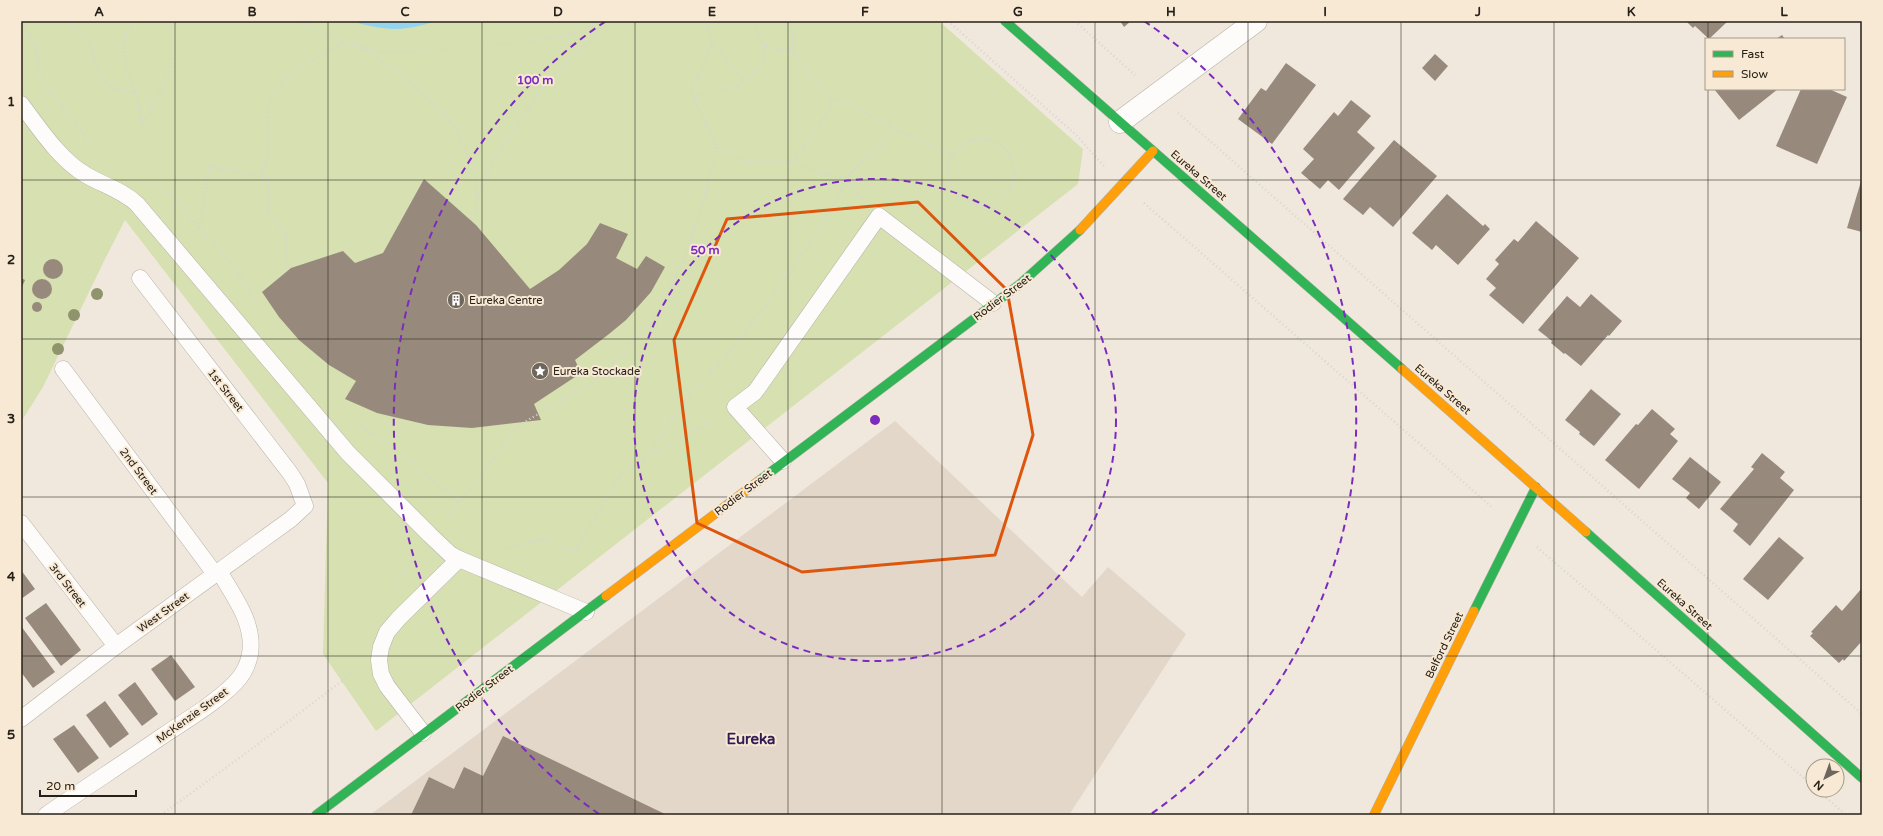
<svg xmlns="http://www.w3.org/2000/svg" width="1883" height="836" viewBox="0 0 1883 836" font-family="'Varela Round',sans-serif">
	<style>
		.industrial { fill: #e2d7c8 }
		.green { fill: #d6e0b0 }
		.water { fill: #93d5f0 }
		.building { fill: #978a7d }
		.lines { fill: none; stroke-linecap: round; stroke-linejoin: round }
		.lane-casing { stroke: #b8b2a9; stroke-width: 17 }
		.street-casing { stroke: #b8b2a9; stroke-width: 23 }
		.fast-casing { stroke: #b8b2a9; stroke-width: 10 }
		.slow-casing { stroke: #b8b2a9; stroke-width: 10 }
		.path { stroke: #d8d5d2; stroke-width: 2.5; stroke-dasharray: 1 3; stroke-linecap: butt }
		.lane { stroke: #fdfcfa; stroke-width: 16 }
		.street { stroke: #fdfcfa; stroke-width: 22 }
		.fast { stroke: #30b455; stroke-width: 9 }
		.slow { stroke: #ff9f0a; stroke-width: 9 }
		.tree { fill: #8f946d }
		.marked { fill: none; stroke: #de560d; stroke-width: 3; stroke-linejoin: round }
		.grid { fill: none; stroke: #262019; stroke-width: 1; stroke-opacity: 0.55 }
		.ring { fill: none; stroke: #7b2cbf; stroke-width: 2; stroke-dasharray: 7 5 }
		.labels { text-anchor: middle; stroke-width: 4; stroke-linejoin: round; paint-order: stroke }
		.street-label { font-size: 11px; fill: #262019; stroke: #f8e9d4 }
		.poi-label { font-size: 11px; fill: #262019; stroke: #f8e9d4; text-anchor: start }
		.district-label { font-size: 15px; font-weight: bold; fill: #311b55; stroke: #f8e9d4 }
		.centre { fill: #7b2cbf; stroke: #f8e9d4; stroke-width: 2 }
		.ring-label { font-size: 12px; text-anchor: middle; font-weight: bold; fill: #7b2cbf; stroke: #f8e9d4; stroke-width: 4; stroke-linejoin: round; paint-order: stroke }
		.neatline { fill: none; stroke: #262019; stroke-width: 1.5 }
		.grid-label { font-size: 13px; text-anchor: middle; font-weight: bold; fill: #262019 }
	</style>
	<rect width="100%" height="100%" fill="#f0e8dc"/>
	<polygon class="industrial" points="895,421 1082,597 1108,567 1186,634 1069,815 370,815"/>
	<polygon class="green" points="21,21 939,21 1083,149 1078,184 376,731 323,654 328,483 125,220 105,259 43,387 21,422"/>
	<path class="water" d="M351,21H436C403,32 385,31 351,21Z"/>
	<g class="building">
		<polygon points="1120,21 1131,21 1124,27"/>
		<polygon points="1686,21 1728,21 1709,39 1695,26 1693,28"/>
		<polygon points="1782,35 1785,39 1776,39"/>
		<polygon points="1435,54 1448,66 1435,81 1422,68"/>
		<polygon points="1286,63 1316,85 1272,144 1238,119 1261,88 1266,91"/>
		<polygon points="1714,89 1778,89 1739,120"/>
		<polygon points="1801,89 1829,89 1847,97 1817,164 1776,146"/>
		<polygon points="1351,100 1371,116 1357,132 1375,148 1339,190 1328,180 1320,189 1301,173 1314,159 1303,149 1334,112 1338,116"/>
		<polygon points="1394,140 1437,176 1393,227 1370,207 1363,215 1343,199"/>
		<polygon points="1862,178 1862,232 1847,228"/>
		<polygon points="424,179 476,225 530,289 559,270 587,244 600,223 628,234 616,258 637,269 646,256 665,267 651,292 626,320 609,334 575,360 581,373 534,404 541,420 472,428 428,425 377,413 345,399 356,381 329,365 299,340 279,317 262,292 291,268 343,251 355,263 383,253"/>
		<polygon points="1447,194 1483,226 1485,224 1490,229 1458,265 1436,245 1432,250 1412,233"/>
		<polygon points="1536,221 1579,258 1523,324 1489,295 1496,288 1486,279 1499,264 1495,260 1514,239 1518,242"/>
		<circle cx="53" cy="269" r="10"/>
		<polygon points="21,278 25,280 21,289"/>
		<circle cx="42" cy="289" r="10"/>
		<polygon points="1591,294 1622,321 1609,336 1608,335 1581,366 1565,353 1564,354 1551,343 1552,341 1538,330 1567,296 1580,307"/>
		<circle cx="37" cy="307" r="5"/>
		<polygon points="1591,389 1621,414 1594,446 1579,434 1580,432 1565,420"/>
		<polygon points="1652,409 1675,429 1670,434 1678,441 1639,489 1605,460 1636,424 1638,425"/>
		<polygon points="1762,453 1785,472 1780,478 1794,490 1750,546 1733,531 1738,524 1720,509 1754,469 1751,467"/>
		<polygon points="1690,457 1721,482 1699,509 1686,498 1690,493 1672,479"/>
		<polygon points="1779,537 1804,558 1768,600 1743,579"/>
		<polygon points="21,570 35,589 21,599"/>
		<polygon points="1862,588 1862,641 1844,661 1843,659 1839,663 1810,636 1813,633 1811,632 1836,605 1842,611"/>
		<polygon points="46,603 81,650 61,666 25,618"/>
		<polygon points="21,626 55,672 33,688 21,672"/>
		<polygon points="171,655 195,687 175,701 151,669"/>
		<polygon points="135,682 158,714 142,726 118,695"/>
		<polygon points="105,701 129,734 110,748 86,715"/>
		<polygon points="74,725 99,758 78,773 53,739"/>
		<polygon points="503,736 667,815 411,815 429,777 454,789 464,767 483,776"/>
	</g>
	<g class="lines">
		<defs>
			<g id="lane">
				<path d="M21,104C40,129 59,159 86,175C103,185 122,190 137,204L348,453L430,535L450,554L459,559"/>
				<polyline points="63,369 215,574"/>
				<polyline points="783,461 735,407 755,392 879,216 993,303"/>
				<polyline points="21,523 116,646"/>
				<polyline points="21,719 116,646 291,519 305,506 297,484 290,473 140,278"/>
				<polyline points="423,733 387,686 381,674 379,660 381,647 387,632 399,618 459,559 586,612"/>
				<path d="M46,815C85,788 125,762 164,735C188,719 214,704 235,683C242,676 248,665 250,654C255,623 234,597 219,571"/>
			</g>
			<polyline id="street" points="1120,122 1256,21"/>
			<g id="fast">
				<polyline points="1005,21 1402,369"/>
				<polyline points="760,480 1020,284 1080,230"/>
				<polyline points="1586,532 1862,778"/>
				<polyline points="1474,611 1536,487"/>
				<polyline points="316,815 606,596"/>
			</g>
			<g id="slow">
				<polyline points="1080,230 1153,151"/>
				<polyline points="1402,369 1586,532"/>
				<polyline points="606,596 760,480"/>
				<polyline points="1374,815 1474,611"/>
			</g>
		</defs>
		<use href="#lane" class="lane-casing"/>
		<use href="#street" class="street-casing"/>
		<use href="#fast" class="fast-casing"/>
		<use href="#slow" class="slow-casing"/>
		<g class="path">
			<path d="M68,21C73,30 84,35 89,44C95,53 94,64 99,73C106,89 120,91 135,92L142,122L148,118L152,112L151,105L167,81L170,69L171,21"/>
			<polyline points="131,21 123,42 127,72 133,92"/>
			<polyline points="297,21 343,42 377,51 392,52 430,51 536,41 571,34 602,21"/>
			<path d="M755,21C759,48 767,49 792,50"/>
			<path d="M781,21C795,30 794,34 792,50L824,92L833,99L847,102L897,130L952,155"/>
			<polyline points="948,21 1076,135 1104,166"/>
			<polyline points="1075,21 1135,75"/>
			<polyline points="21,22 36,47 40,77 93,147"/>
			<polyline points="712,42 746,82"/>
			<polyline points="363,48 405,77 454,125 475,171 477,199 475,216"/>
			<path d="M694,98C719,85 737,96 756,71C764,61 766,57 763,43"/>
			<polyline points="1178,113 1862,714"/>
			<circle cx="981" cy="172" r="33"/>
			<polyline points="717,148 750,163 793,162 844,180 879,145 897,130"/>
			<polyline points="793,162 828,112 833,99"/>
			<path d="M262,177C263,170 266,162 267,155C269,138 266,120 270,103C277,75 322,54 346,42"/>
			<polyline points="845,181 862,199"/>
			<polyline points="156,186 173,195 199,228 232,263 255,301"/>
			<polyline points="477,199 490,166 544,84 593,38 606,21"/>
			<polyline points="1144,203 1493,508"/>
			<polyline points="199,228 209,166 269,178 268,214 287,234 286,257 288,269"/>
			<polyline points="357,423 365,429 383,439 459,502"/>
			<polyline points="643,462 688,397 722,361 776,292 825,220 841,191 844,180"/>
			<polyline points="447,516 487,469 508,438 518,426 591,383 621,355 658,314 684,259 707,188 717,148 692,93 712,42 710,32 703,21"/>
			<polyline points="1537,547 1813,786"/>
			<polyline points="501,549 544,539 575,551 622,473 714,420"/>
			<polyline points="395,584 415,556"/>
			<polyline points="1817,790 1846,815"/>
			<path d="M161,815C226,768 291,720 355,671"/>
		</g>
		<use href="#lane" class="lane"/>
		<use href="#street" class="street"/>
		<use href="#fast" class="fast"/>
		<use href="#slow" class="slow"/>
	</g>
	<g class="tree">
		<circle cx="97" cy="294" r="6"/>
		<circle cx="74" cy="315" r="6"/>
		<circle cx="58" cy="349" r="6"/>
	</g>
	<path class="marked" d="M918,202L1007,290L1033,435L995,555L802,572L697,523L674,340L727,219Z"/>
	<path class="grid" d="M175,21V815M328,21V815M482,21V815M635,21V815M788,21V815M942,21V815M1095,21V815M1248,21V815M1401,21V815M1554,21V815M1708,21V39M1708,89V815M21,180H1862M21,339H1862M21,497H1862M21,656H1862"/>
	<g class="ring">
		<circle cx="875" cy="420" r="241"/>
		<path d="M599 814A481 481 0 0 1 606 21M1144 21A481 481 0 0 1 1151 814"/>
	</g>
	<defs>
		<symbol id="building-disc" viewBox="-11 -11 22 22"><circle r="9.5" fill="#6d665d" stroke="#f8e9d4"/><path d="M-4-6H4V6H1V3H-1V6H-4ZM-2.5-4.3h1.7v1.8h-1.7ZM.8-4.3h1.7v1.8H.8ZM-2.5-1h1.7V.8h-1.7ZM.8-1h1.7V.8H.8Z" fill="#fff"/></symbol>
		<symbol id="sight-disc" viewBox="-11 -11 22 22"><circle r="9.5" fill="#6d665d" stroke="#f8e9d4"/><path d="M0-6L1.8-2.2L6-1.7L2.9 1.2L3.7 5.4L0 3.3L-3.7 5.4L-2.9 1.2L-6-1.7L-1.8-2.2Z" fill="#fff"/></symbol>
	</defs>
	<g fill-rule="evenodd">
		<use href="#building-disc" x="446" y="290" width="20" height="20"/>
		<use href="#sight-disc" x="530" y="361" width="20" height="20"/>
	</g>
	<g class="labels">
		<g class="street-label">
			<text transform="translate(1199 175) rotate(41)" y="4">Eureka Street</text>
			<text transform="translate(1002 297) rotate(-37)" y="4">Rodier Street</text>
			<text transform="translate(1443 389) rotate(41)" y="4">Eureka Street</text>
			<text transform="translate(226 390) rotate(52)" y="4">1st Street</text>
			<text transform="translate(139 471) rotate(53)" y="4">2nd Street</text>
			<text transform="translate(743 492) rotate(-37)" y="4">Rodier Street</text>
			<text transform="translate(68 585) rotate(52)" y="4">3rd Street</text>
			<text transform="translate(1685 604) rotate(42)" y="4">Eureka Street</text>
			<text transform="translate(163 612) rotate(-36)" y="4">West Street</text>
			<text transform="translate(1444 645) rotate(-64)" y="4">Belford Street</text>
			<text transform="translate(484 688) rotate(-37)" y="4">Rodier Street</text>
			<text transform="translate(192 715) rotate(-36)" y="4">McKenzie Street</text>
		</g>
		<g class="poi-label">
			<text x="469" y="304">Eureka Centre</text>
			<text x="553" y="375">Eureka Stockade</text>
		</g>
		<g class="district-label">
			<text x="751" y="744">Eureka</text>
		</g>
	</g>
	<circle cx="875" cy="420" r="6" class="centre"/>
	<g class="ring-label">
		<text x="535" y="84">100 m</text>
		<text x="705" y="254">50 m</text>
	</g>
	<rect width="1883" height="836" fill="none" stroke="#f8e9d4" stroke-width="44"/>
	<rect x="1705" y="38" width="140" height="52" fill="#f8e9d4" stroke="#a49989"/>
	<rect x="1713" y="51" width="20" height="6" fill="#30b455" stroke="#a49989"/>
	<text x="1741" y="58" font-size="12" fill="#262019">Fast</text>
	<rect x="1713" y="71" width="20" height="6" fill="#ff9f0a" stroke="#a49989"/>
	<text x="1741" y="78" font-size="12" fill="#262019">Slow</text>
	<g transform="translate(1825 778) rotate(221)"><circle r="19" fill="#f8e9d4" stroke="#a49989"/>
	<path d="M0-3L7 15L0 10L-7 15Z" fill="#6d665d"/>
	<text y="-6" font-size="11" font-weight="bold" text-anchor="middle" fill="#262019">N</text>
	</g>
	<path d="M40 790v6h96v-6" fill="none" stroke="#262019" stroke-width="2"/>
	<text x="46" y="790" font-size="12" fill="#262019" stroke="#f8e9d4" stroke-width="3" paint-order="stroke">20 m</text>
	<rect x="22" y="22" width="1839" height="792" class="neatline"/>
	<g class="grid-label">
		<text x="99" y="16">A</text>
		<text x="252" y="16">B</text>
		<text x="405" y="16">C</text>
		<text x="558" y="16">D</text>
		<text x="712" y="16">E</text>
		<text x="865" y="16">F</text>
		<text x="1018" y="16">G</text>
		<text x="1171" y="16">H</text>
		<text x="1325" y="16">I</text>
		<text x="1478" y="16">J</text>
		<text x="1631" y="16">K</text>
		<text x="1784" y="16">L</text>
		<text x="11" y="106">1</text>
		<text x="11" y="264">2</text>
		<text x="11" y="423">3</text>
		<text x="11" y="581">4</text>
		<text x="11" y="739">5</text>
	</g>
</svg>
